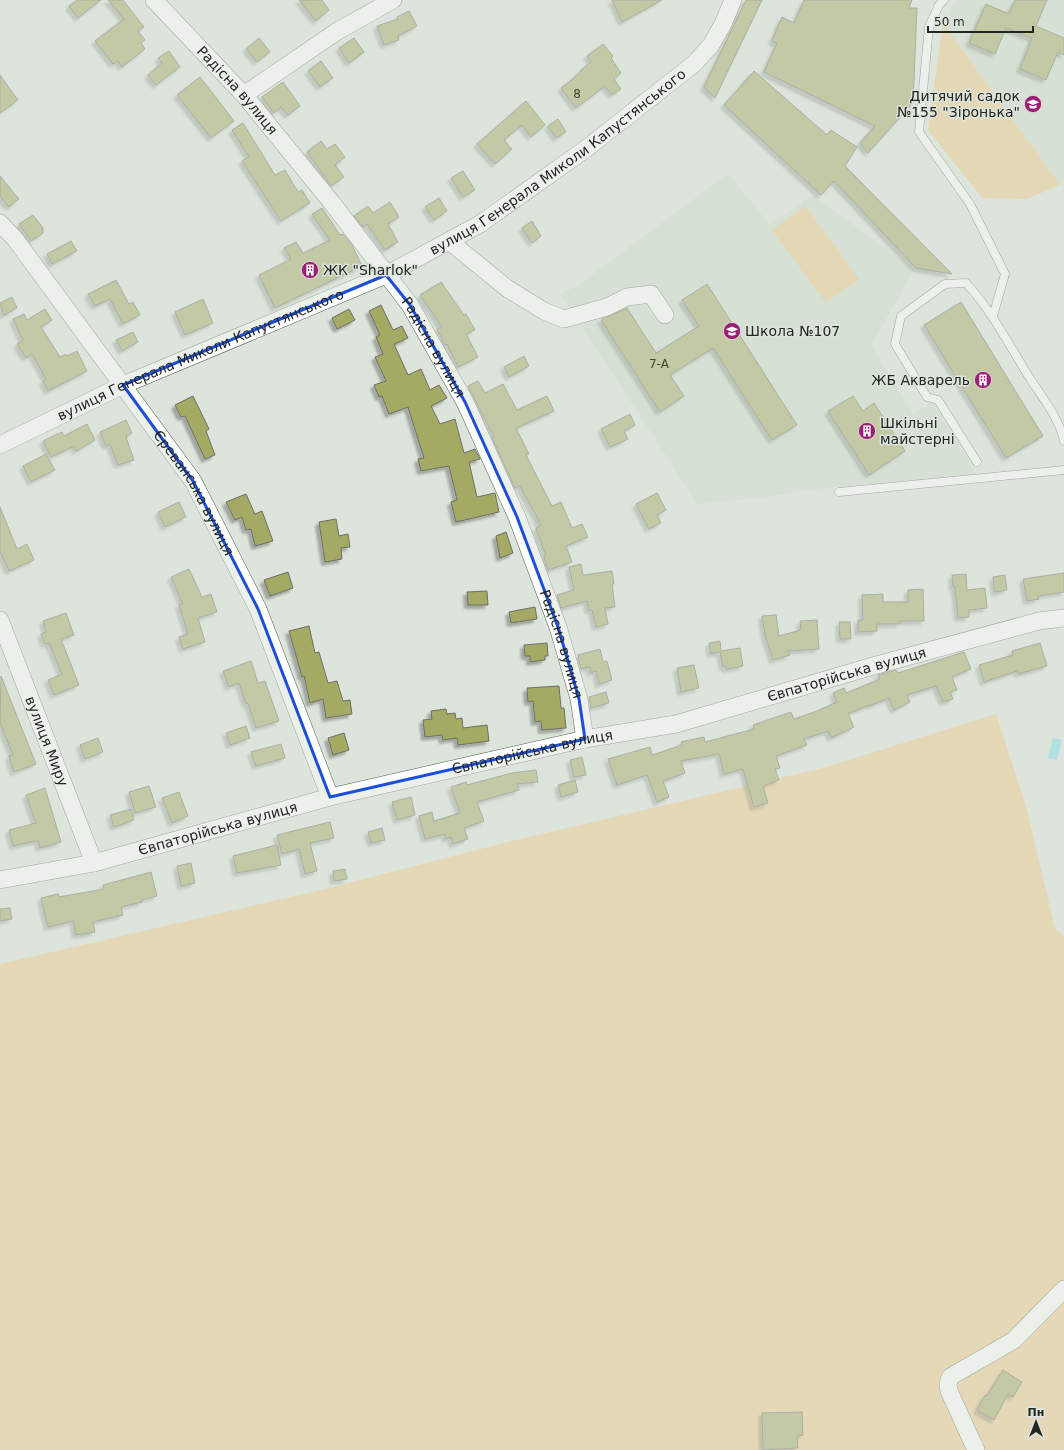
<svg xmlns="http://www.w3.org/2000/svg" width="1064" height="1450" viewBox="0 0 1064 1450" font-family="'DejaVu Sans',sans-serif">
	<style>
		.built { fill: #cedccd }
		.green { fill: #efca8c }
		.water { fill: #7cdbe8 }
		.building { fill: #a4a964; stroke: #6e6f65; filter: url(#shadow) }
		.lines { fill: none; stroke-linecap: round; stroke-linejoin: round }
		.lane-casing { stroke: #555c55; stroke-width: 9 }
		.street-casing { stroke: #555c55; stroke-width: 18 }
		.lane { stroke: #fff; stroke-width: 8 }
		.street { stroke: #fff; stroke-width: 17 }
		.marked { fill: none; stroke: #1d4ed8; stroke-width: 3; stroke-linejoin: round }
		.labels { text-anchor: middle; stroke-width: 3; stroke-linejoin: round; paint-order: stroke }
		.number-label { font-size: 12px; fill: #424632 }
		.street-label { font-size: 14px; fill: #222522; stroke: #dce4db }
		.poi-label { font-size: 14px; fill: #222522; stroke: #dce4db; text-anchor: start }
	</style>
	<defs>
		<filter id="shadow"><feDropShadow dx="-3.5" dy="3.5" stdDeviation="1" flood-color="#0004"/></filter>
	</defs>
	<rect width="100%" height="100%" fill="#dce4db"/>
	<g class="built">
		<polygon points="960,0 1064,0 1064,187 1060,185 943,23 953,5"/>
		<polygon points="728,174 770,225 812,195 914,269 871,346 913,414 931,404 934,404 977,475 831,487 757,498 698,504 560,294 577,286"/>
	</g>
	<g class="green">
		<polygon points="943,23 1060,185 1027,199 982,198 928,130"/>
		<polygon points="805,206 859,279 826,303 772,230"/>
		<polygon points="996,714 1026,806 1055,929 1064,936 1064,1450 0,1450 0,964 325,889 508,842 823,768"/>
	</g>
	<polygon class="water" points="1053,738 1062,740 1057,760 1048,758"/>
	<g class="building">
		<polygon points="77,0 101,0 78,18 69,6"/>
		<polygon points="108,0 123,0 144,27 138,31 145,40 141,43 145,49 122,67 118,61 113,64 95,41 124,19"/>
		<polygon points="299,0 322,0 329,10 316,21"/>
		<polygon points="612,0 662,0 622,22"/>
		<polygon points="746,0 762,0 715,98 704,87"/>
		<polygon points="804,0 912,0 909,8 917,8 913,103 868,153 860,143 875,126 764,72 777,43 772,41 782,17 794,23"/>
		<polygon points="1015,0 1047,0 1036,26 1064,38 1064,55 1058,52 1046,80 1020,69 1032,38 1006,28 995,54 969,43 986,4 1009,14"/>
		<polygon points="409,11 417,26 398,36 399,40 384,45 377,26 398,19 397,17"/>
		<polygon points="259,38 270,52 257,62 246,49"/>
		<polygon points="354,38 364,52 349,63 339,48"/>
		<polygon points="603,44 613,56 611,58 621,73 614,79 621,89 612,95 605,86 576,108 561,88 581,72 580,71 591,62 587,56"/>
		<polygon points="169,51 180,67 156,85 148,75 162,63 158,58"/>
		<polygon points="321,61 333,78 320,87 308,71"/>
		<polygon points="754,71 827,135 831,130 857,147 845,166 952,274 916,268 834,181 821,195 724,105"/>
		<polygon points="0,75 18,100 0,113"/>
		<polygon points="200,77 234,121 211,138 177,95"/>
		<polygon points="283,82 300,106 288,115 281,107 274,113 262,97"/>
		<polygon points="526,101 545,125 531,137 522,125 504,140 512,149 495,164 477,144"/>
		<polygon points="558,119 566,132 556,138 548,126"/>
		<polygon points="243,123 275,175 285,170 298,192 302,190 310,203 281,221 242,161 249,157 232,130"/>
		<polygon points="321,141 327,149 335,144 345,157 335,165 344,177 331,186 307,152"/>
		<polygon points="463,171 475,190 463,197 451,178"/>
		<polygon points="0,176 19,199 9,207 0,196"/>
		<polygon points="439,198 447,211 434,220 425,207"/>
		<polygon points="390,202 399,217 388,224 398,242 385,250 367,224 363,227 354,216 368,206 373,213"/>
		<polygon points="322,208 340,235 343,234 352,245 362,266 275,308 259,275 291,259 284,248 296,242 303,253 330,240 312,214"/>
		<polygon points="33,215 43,228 43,233 31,241 19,224"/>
		<polygon points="532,221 541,236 532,243 522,228"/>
		<polygon points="71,241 77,251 52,264 47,254"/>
		<polygon points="116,280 129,304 133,302 140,315 123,324 110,299 95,306 88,294"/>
		<polygon points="441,282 464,315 466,314 475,330 466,334 478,357 458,367 447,344 445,345 437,329 442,327 420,295"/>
		<polygon points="707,284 797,425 772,440 713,348 670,375 684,396 660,412 601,320 627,308 656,353 699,326 682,300"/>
		<polygon points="12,297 17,308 4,315 0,303"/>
		<polygon points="203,299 213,323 185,335 175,312"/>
		<polygon points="961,302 1043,436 1006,458 924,325"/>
		<polygon points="381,305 393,330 402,326 408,338 394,344 408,375 421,369 430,390 439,385 447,398 431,406 440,424 455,419 464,453 475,449 480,459 469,462 477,497 495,493 499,512 456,522 451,502 457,500 449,466 421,471 418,459 424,458 408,407 389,414 382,396 379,397 374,385 386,381 375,357 383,354 376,337 380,335 369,311"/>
		<polygon points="45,309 52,320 41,327 60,357 66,354 67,356 77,351 87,371 48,391 43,381 46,379 32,354 26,358 17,344 23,340 13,319 24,314 27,320"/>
		<polygon points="349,309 355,320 337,329 332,318"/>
		<polygon points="133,332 138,342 122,351 116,340"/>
		<polygon points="524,356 529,366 509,377 504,367"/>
		<polygon points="478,381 485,393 503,384 517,410 547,396 554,411 516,428 529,454 526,455 552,506 561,502 572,528 582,524 588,537 566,546 572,562 548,570 544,557 546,556 536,528 541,525 520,486 515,488 492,438 494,437 468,386"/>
		<polygon points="193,396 209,429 206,431 215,455 205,459 185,416 181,417 175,405"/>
		<polygon points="853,396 863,411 874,403 905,451 869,475 828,411"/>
		<polygon points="630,414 635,425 624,431 628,439 610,447 601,429"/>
		<polygon points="126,420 132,433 126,437 134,460 118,465 110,444 106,446 100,432"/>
		<polygon points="87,424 95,440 76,451 74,446 51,457 43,441 62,432 64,436"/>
		<polygon points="46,454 55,470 31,482 23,466"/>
		<polygon points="657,493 666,510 657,515 661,523 649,529 636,504"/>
		<polygon points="246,494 255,514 262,511 273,541 255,546 251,529 246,530 242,517 235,520 226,502"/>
		<polygon points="179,502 186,517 165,527 158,512"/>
		<polygon points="0,507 17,549 27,544 34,560 9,571 0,551"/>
		<polygon points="336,519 339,536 348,534 350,547 341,548 342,559 325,562 319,522"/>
		<polygon points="506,532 513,553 500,558 496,536"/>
		<polygon points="581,564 583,575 612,571 614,584 612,584 615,607 605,608 608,624 596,627 592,610 589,611 587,601 561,608 557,595 574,590 569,567"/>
		<polygon points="189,569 202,597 211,594 217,612 198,618 205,642 183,649 179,637 188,634 179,605 183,604 171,577"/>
		<polygon points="288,572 293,588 270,596 264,580"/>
		<polygon points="1064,573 1064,592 1038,596 1039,599 1027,601 1023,579"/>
		<polygon points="966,574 967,590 985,588 987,608 969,610 969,617 958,618 955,587 953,587 952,575"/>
		<polygon points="1005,575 1007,590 995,592 993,577"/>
		<polygon points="923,589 924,621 900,621 900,624 877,624 877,631 858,632 858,620 863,620 862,595 883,594 883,602 908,602 908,590"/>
		<polygon points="487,591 488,605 468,605 467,592"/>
		<polygon points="535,607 537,619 511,623 509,612"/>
		<polygon points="66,613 74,635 61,639 79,685 54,695 48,680 62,674 49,643 45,644 41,634 46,632 43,621"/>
		<polygon points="776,615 779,636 801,630 800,621 817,620 819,649 788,651 790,655 773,660 765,635 762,616"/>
		<polygon points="839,622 850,622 851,639 840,639"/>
		<polygon points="309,626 315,653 319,652 328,683 337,681 343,701 350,700 352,714 326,718 323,699 310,703 304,676 302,677 289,631"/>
		<polygon points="720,641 721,651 740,648 743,666 726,669 726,666 723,667 720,652 711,654 709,643"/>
		<polygon points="547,643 548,656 545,656 545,660 530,662 530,656 525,656 524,645"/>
		<polygon points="1040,643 1047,666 1018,674 1017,671 984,682 979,665 1013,655 1012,651"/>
		<polygon points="600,649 603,662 607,661 612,680 599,684 596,671 591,673 590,667 581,669 578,655"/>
		<polygon points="964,652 971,669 952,677 957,690 950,692 953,699 943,702 936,686 907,695 910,702 894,710 889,698 869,706 869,705 848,714 854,727 831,738 828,731 804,739 807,745 776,756 780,768 775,769 779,780 763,786 768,803 754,807 743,769 724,774 719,754 681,761 685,773 663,781 669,797 657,802 647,775 617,785 608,759 650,747 652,755 682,745 681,742 704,737 705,742 754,729 753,725 791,712 794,719 817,711 837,702 833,693 844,688 846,693 880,679 878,675 896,670 898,673"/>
		<polygon points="251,661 258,683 265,681 279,721 256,728 248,703 246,704 239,683 229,687 223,671"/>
		<polygon points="694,665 699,688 681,692 677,668"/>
		<polygon points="1,676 36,764 14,772 9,756 13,755 0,723"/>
		<polygon points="559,686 561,708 564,708 566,728 542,730 541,721 535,722 533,701 528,702 527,688"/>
		<polygon points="606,692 609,703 591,708 589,697"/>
		<polygon points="446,709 447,714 455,713 456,719 462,718 463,728 487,725 489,741 458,745 457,738 443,740 442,735 425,737 423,720 432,719 431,711"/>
		<polygon points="246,726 250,738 230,745 226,733"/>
		<polygon points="344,733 349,750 333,755 328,738"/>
		<polygon points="98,738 103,752 85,759 80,745"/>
		<polygon points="281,744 285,758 256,766 251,752"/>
		<polygon points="582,757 586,775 574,777 570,760"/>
		<polygon points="536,770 538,782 517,784 519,790 477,802 484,821 464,828 468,839 453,844 451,837 446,839 445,834 425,839 419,816 432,812 434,821 460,813 451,787 466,782 467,785 512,773"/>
		<polygon points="575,780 578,792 561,797 558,785"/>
		<polygon points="149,786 156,807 135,813 129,792"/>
		<polygon points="45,788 61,842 40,848 38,841 35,841 13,846 9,830 36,823 26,795"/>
		<polygon points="179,792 188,816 172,823 162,798"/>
		<polygon points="411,797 415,815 397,820 392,802"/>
		<polygon points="131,809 134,820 114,827 110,815"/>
		<polygon points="330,822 334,838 310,843 317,871 305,874 299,849 282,854 277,835"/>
		<polygon points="382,828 385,840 371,843 368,832"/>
		<polygon points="277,845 281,865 237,873 233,856"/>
		<polygon points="191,863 195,883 181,886 177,866"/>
		<polygon points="345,869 347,879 334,881 333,871"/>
		<polygon points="151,872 157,896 141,900 142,902 121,907 123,915 93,922 95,932 76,935 73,921 48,927 41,898 58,894 59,897 104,889 103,885"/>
		<polygon points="10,908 12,919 0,921 0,909"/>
		<polygon points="1003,1370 1022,1382 1013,1397 1008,1394 994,1420 977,1410 985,1395 987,1396"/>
		<polygon points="802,1412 803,1435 797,1436 798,1448 763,1450 762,1413"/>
	</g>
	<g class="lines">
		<defs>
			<g id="lane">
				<polyline points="944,0 939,5 929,27 919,132 970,204 1005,274 993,316"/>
				<path d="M977,462L938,400L927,397L895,344L901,316L945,284L966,283C993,312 1010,347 1031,380C1044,400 1059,418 1064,441"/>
				<polyline points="839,492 1064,470"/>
			</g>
			<g id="street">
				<path id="s1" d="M154,0L244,95L332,203L410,305L465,402L517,517L558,627L579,699L585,739"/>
				<polyline points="244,95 336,32 393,0"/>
				<path id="s2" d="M0,223L15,239L193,481L258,609L330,797"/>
				<polyline points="449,241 508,289 544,311 564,319 607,307 627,297 651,294 665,315"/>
				<path id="s3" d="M0,445L123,385L386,275L480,224L587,148L695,63L711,45L723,24L733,0"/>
				<path id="s4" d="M0,620L94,863"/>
				<path id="s5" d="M0,880L94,863L330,797L585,739L676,724L873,666L1039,621L1064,618"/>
				<polyline points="976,1450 949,1391 948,1384 950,1377 1014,1340 1064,1289"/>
			</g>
		</defs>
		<use href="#lane" class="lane-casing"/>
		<use href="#street" class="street-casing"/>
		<use href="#lane" class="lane"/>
		<use href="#street" class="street"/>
	</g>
	<path d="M0 0H1064V1450H0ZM386,275L410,305L465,402L517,517L558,627L579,699L585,739L330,797L258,609L193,481L123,385Z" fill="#dce4db" fill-opacity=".55" fill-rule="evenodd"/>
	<path class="marked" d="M386,275L410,305L465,402L517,517L558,627L579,699L585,739L330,797L258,609L193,481L123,385Z"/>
	<defs>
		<symbol id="school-disc" viewBox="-11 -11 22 22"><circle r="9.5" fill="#9c1f75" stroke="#dce4db"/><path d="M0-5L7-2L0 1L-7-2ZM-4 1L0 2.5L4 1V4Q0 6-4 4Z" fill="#fff"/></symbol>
		<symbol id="building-disc" viewBox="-11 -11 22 22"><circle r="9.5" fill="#9c1f75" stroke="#dce4db"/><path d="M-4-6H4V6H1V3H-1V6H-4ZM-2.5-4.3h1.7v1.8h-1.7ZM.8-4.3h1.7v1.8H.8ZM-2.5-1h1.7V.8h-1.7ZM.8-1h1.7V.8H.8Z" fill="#fff"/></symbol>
	</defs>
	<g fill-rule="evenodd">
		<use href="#school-disc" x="1023" y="94" width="20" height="20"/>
		<use href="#building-disc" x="300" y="260" width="20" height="20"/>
		<use href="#school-disc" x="722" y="321" width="20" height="20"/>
		<use href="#building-disc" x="973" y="370" width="20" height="20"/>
		<use href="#building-disc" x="857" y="421" width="20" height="20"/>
	</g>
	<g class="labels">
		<g class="number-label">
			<text x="577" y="98">8</text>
			<text x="659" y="368">7-А</text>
		</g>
		<g class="street-label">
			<text dy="5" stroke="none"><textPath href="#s1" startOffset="123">Радісна вулиця</textPath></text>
			<text dy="5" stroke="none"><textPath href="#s3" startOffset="628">вулиця Генерала Миколи Капустянського</textPath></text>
			<text dy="5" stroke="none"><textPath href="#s1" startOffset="447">Радісна вулиця</textPath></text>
			<text dy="5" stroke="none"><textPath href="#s3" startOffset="220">вулиця Генерала Миколи Капустянського</textPath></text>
			<text dy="5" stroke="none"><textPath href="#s2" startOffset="333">Єреванська вулиця</textPath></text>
			<text dy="5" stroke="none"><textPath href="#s1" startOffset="771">Радісна вулиця</textPath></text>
			<text dy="5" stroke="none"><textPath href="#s5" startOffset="872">Євпаторійська вулиця</textPath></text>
			<text dy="5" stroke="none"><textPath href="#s4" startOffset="130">вулиця Миру</textPath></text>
			<text dy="5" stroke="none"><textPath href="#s5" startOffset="548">Євпаторійська вулиця</textPath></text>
			<text dy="5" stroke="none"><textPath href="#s5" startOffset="224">Євпаторійська вулиця</textPath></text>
		</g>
		<g class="poi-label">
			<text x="1020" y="101" text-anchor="end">Дитячий садок<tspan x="1020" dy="16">№155 "Зіронька"</tspan></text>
			<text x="323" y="275">ЖК "Sharlok"</text>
			<text x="745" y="336">Школа №107</text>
			<text x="970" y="385" text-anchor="end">ЖБ Акварель</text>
			<text x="880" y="428">Шкільні<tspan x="880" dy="16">майстерні</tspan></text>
		</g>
	</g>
	<g transform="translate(1036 1422)" stroke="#dce4db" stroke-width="3" paint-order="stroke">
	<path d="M0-3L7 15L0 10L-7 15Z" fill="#222522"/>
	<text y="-6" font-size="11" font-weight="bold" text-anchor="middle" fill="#222522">Пн</text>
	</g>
	<path d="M928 26v6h105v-6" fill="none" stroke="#222522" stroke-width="2"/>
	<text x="934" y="26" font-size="12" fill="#222522" stroke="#dce4db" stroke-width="3" paint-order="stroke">50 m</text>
</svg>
